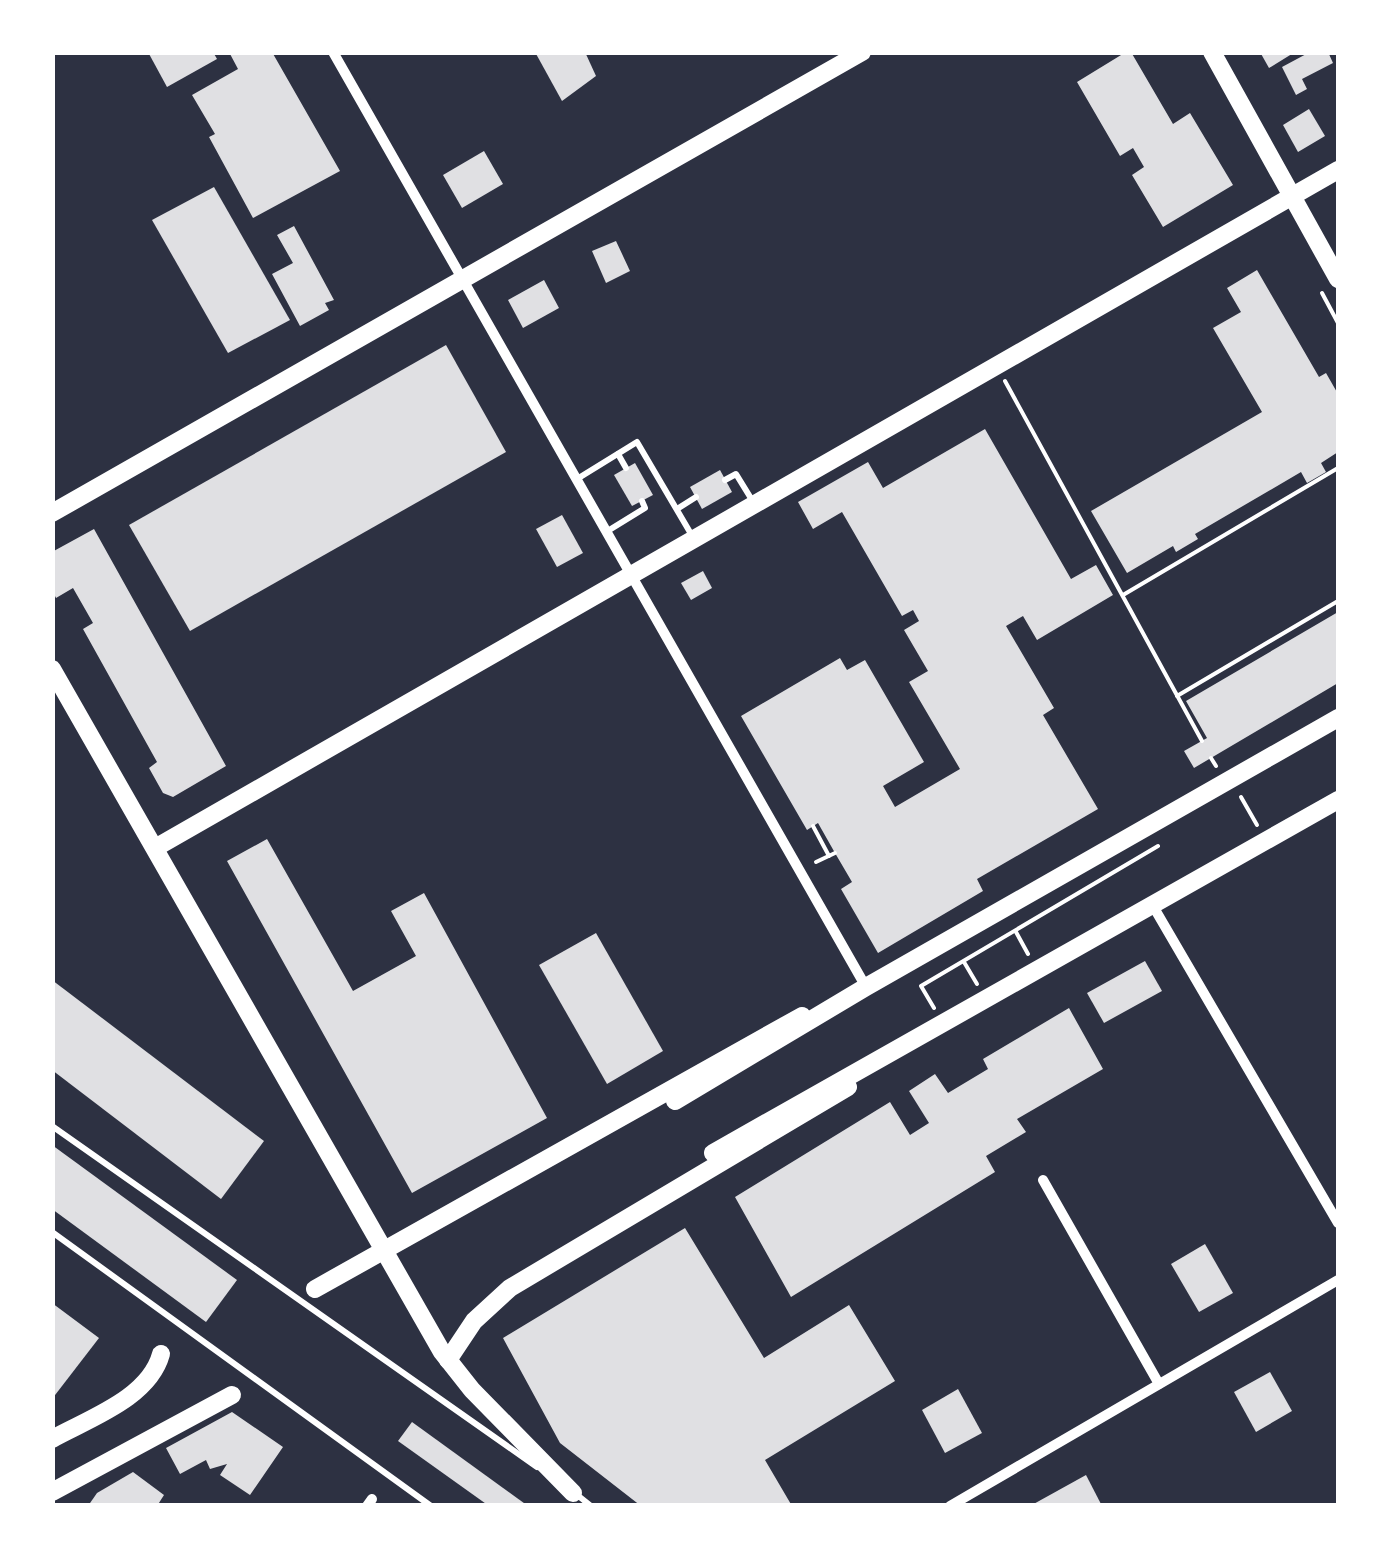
<svg xmlns="http://www.w3.org/2000/svg" width="1391" height="1558" viewBox="0 0 1391 1558" font-family="Arial,sans-serif">
	<style>
		.building { fill: #e0e0e3 }
		.lines { fill: none; stroke-linecap: round; stroke-linejoin: round }
		.path { stroke: #fff; stroke-width: 4 }
		.service { stroke: #fff; stroke-width: 6 }
		.minor { stroke: #fff; stroke-width: 10 }
		.tertiary { stroke: #fff; stroke-width: 18 }
		.secondary { stroke: #fff; stroke-width: 18 }
	</style>
	<rect width="100%" height="100%" fill="#2d3142"/>
	<g class="building">
		<polygon points="148,52 213,52 217,59 167,87"/>
		<polygon points="229,52 272,52 340,171 253,218 209,137 215,134 192,95 238,69"/>
		<polygon points="535,52 585,52 596,76 562,101"/>
		<polygon points="1126,52 1131,52 1173,124 1190,113 1233,185 1163,227 1132,175 1144,167 1133,148 1120,156 1077,82"/>
		<polygon points="1260,52 1295,52 1269,68"/>
		<polygon points="1310,52 1328,52 1333,63 1302,79 1307,89 1296,95 1282,67"/>
		<polygon points="1309,109 1325,136 1298,152 1283,125"/>
		<polygon points="484,151 503,184 462,208 443,175"/>
		<polygon points="214,187 290,320 228,353 152,220"/>
		<polygon points="294,226 334,300 325,303 329,310 300,326 272,274 293,263 277,235"/>
		<polygon points="616,241 630,271 606,283 592,251"/>
		<polygon points="1257,270 1319,377 1326,373 1338,394 1338,452 1321,463 1326,472 1307,483 1301,472 1195,534 1198,539 1176,552 1173,546 1127,573 1091,511 1262,412 1213,328 1241,312 1227,288"/>
		<polygon points="544,280 559,308 523,328 508,300"/>
		<polygon points="446,345 506,452 190,631 129,525"/>
		<polygon points="985,429 1071,579 1096,565 1113,595 1037,640 1023,616 1006,626 1054,708 1043,715 1098,809 977,879 983,891 878,953 841,889 852,882 835,853 818,823 807,830 741,716 840,658 847,670 865,660 924,762 883,786 895,807 960,769 909,682 928,671 904,630 919,621 913,610 902,616 842,512 813,529 798,502 868,462 883,488"/>
		<polygon points="635,463 653,495 632,506 614,475"/>
		<polygon points="720,470 732,492 702,509 690,487"/>
		<polygon points="562,515 583,553 557,567 536,529"/>
		<polygon points="94,529 226,766 173,797 163,793 149,768 157,762 83,629 93,623 73,588 56,598 52,590 52,552"/>
		<polygon points="703,571 712,588 691,600 681,583"/>
		<polygon points="1338,612 1338,683 1194,768 1184,751 1207,738 1186,701"/>
		<polygon points="267,839 353,991 416,956 391,911 424,893 547,1118 412,1193 227,861"/>
		<polygon points="596,933 663,1051 607,1084 539,965"/>
		<polygon points="1145,961 1162,991 1104,1023 1087,993"/>
		<polygon points="52,980 264,1141 221,1199 52,1070"/>
		<polygon points="1069,1008 1103,1069 1017,1119 1026,1132 986,1156 995,1172 791,1297 735,1197 890,1102 910,1135 929,1123 909,1091 935,1074 948,1093 988,1069 983,1059"/>
		<polygon points="52,1145 237,1280 206,1322 52,1209"/>
		<polygon points="685,1228 764,1358 849,1305 895,1381 765,1460 792,1506 641,1506 560,1443 503,1338"/>
		<polygon points="1205,1244 1233,1293 1199,1312 1171,1264"/>
		<polygon points="52,1303 99,1338 52,1399"/>
		<polygon points="1270,1372 1292,1411 1256,1432 1234,1392"/>
		<polygon points="958,1389 982,1433 945,1453 922,1410"/>
		<polygon points="232,1412 283,1447 250,1495 220,1475 227,1464 210,1469 206,1460 180,1474 166,1448"/>
		<polygon points="412,1422 528,1506 489,1506 398,1441"/>
		<polygon points="133,1472 164,1495 157,1506 88,1506 97,1493"/>
		<polygon points="1086,1475 1102,1506 1030,1506"/>
	</g>
	<g class="lines">
		<g class="path">
			<polyline points="1322,293 1338,323"/>
			<polyline points="1005,381 1202,741"/>
			<polyline points="1123,595 1338,468"/>
			<polyline points="1177,696 1338,601"/>
			<polyline points="1211,758 1216,766"/>
			<polyline points="1241,797 1257,825"/>
			<polyline points="813,826 829,856"/>
			<polyline points="816,862 835,853"/>
			<polyline points="1016,932 1028,954"/>
			<polyline points="964,962 977,984"/>
			<polyline points="934,1008 921,986 1158,846"/>
		</g>
		<g class="service">
			<polyline points="618,454 626,468"/>
			<polyline points="577,479 637,442 694,539"/>
			<polyline points="725,480 736,474 752,500"/>
			<polyline points="677,509 696,497"/>
			<polyline points="606,532 645,508 642,501"/>
			<polyline points="52,1126 537,1467"/>
			<polyline points="52,1232 431,1506"/>
			<polyline points="576,1494 591,1506"/>
		</g>
		<g class="minor">
			<polyline points="333,52 866,987"/>
			<polyline points="1153,906 1338,1223"/>
			<polyline points="1043,1180 1159,1384"/>
			<polyline points="367,1506 372,1499"/>
			<polyline points="950,1506 1338,1280"/>
		</g>
		<g class="tertiary">
			<polyline points="52,513 862,52"/>
			<polyline points="155,848 1338,170"/>
		</g>
		<g class="secondary">
			<polyline points="1212,52 1338,279"/>
			<polyline points="52,669 442,1352 472,1390 573,1493"/>
			<polyline points="675,1101 866,987 1338,718"/>
			<polyline points="713,1153 1338,800"/>
			<polyline points="315,1289 802,1016"/>
			<polyline points="448,1360 474,1321 510,1288 848,1087"/>
			<path d="M52,1439C90,1418 149,1398 161,1354"/>
			<polyline points="52,1492 232,1395"/>
		</g>
	</g>
	<rect width="1391" height="1558" fill="none" stroke="#ffffff" stroke-width="110"/>
</svg>
